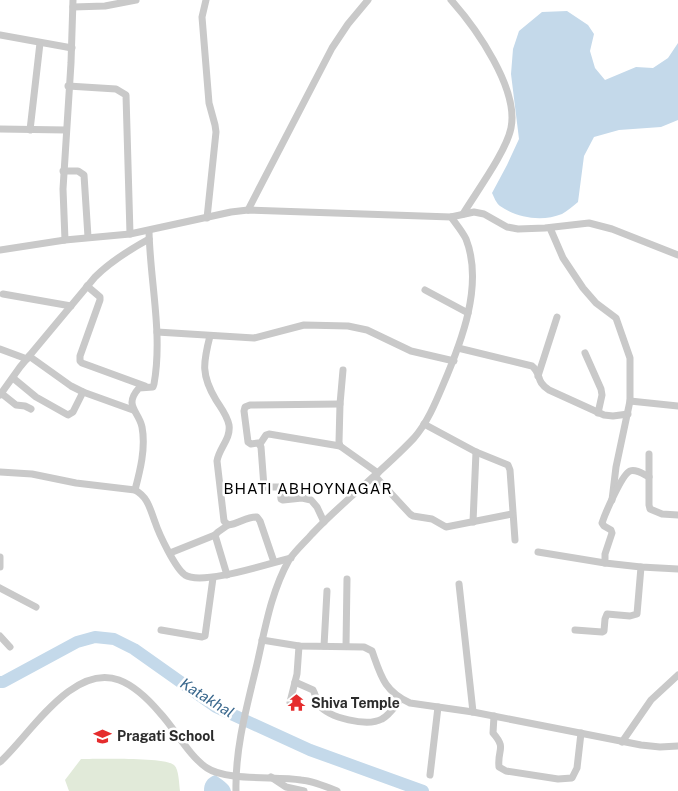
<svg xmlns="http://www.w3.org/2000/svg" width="678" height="791" viewBox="0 0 678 791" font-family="'Public Sans',sans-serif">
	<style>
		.green { fill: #e1ead9 }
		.water { fill: #c4d9ea }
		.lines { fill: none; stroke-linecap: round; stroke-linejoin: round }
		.river { stroke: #c4d9ea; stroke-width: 12 }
		.minor { stroke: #c9c9c9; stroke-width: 7 }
		.labels { text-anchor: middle; stroke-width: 5; stroke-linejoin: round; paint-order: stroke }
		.poi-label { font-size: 14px; font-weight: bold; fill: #2c2c2c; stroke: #fff; text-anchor: start }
		.neighbourhood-label { font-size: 15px; letter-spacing: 1px; fill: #000; stroke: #fff }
		.water-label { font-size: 15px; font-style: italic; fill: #3a688d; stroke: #fff }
	</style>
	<rect width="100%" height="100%" fill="#fff"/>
	<path class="green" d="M81,759C97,759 165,757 174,765C179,769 179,784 180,791H69L65,780Z"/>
	<g class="water">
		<path d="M567,11L588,25L594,34L590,51L595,68L605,80L636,67L653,68L668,58L678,43V120L661,127L619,130L594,137L584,156L578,202C573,206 567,211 562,214C542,222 517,218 500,206C496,203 494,197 492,193L507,165L519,139L511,74L513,49L519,31L542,12Z"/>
		<path d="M215,775C221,779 230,784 231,791H204C204,783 207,778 215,775Z"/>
	</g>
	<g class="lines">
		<polyline class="river" points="0,682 3,682 77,642 95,637 114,639 134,649 216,707 310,750 423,791"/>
		<g class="minor">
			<polyline points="206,0 202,17 209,103 215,125 216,132 207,218"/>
			<path d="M451,0C476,28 519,89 511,128C506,152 477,191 463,214"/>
			<polyline points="73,7 105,6 136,0"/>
			<polyline points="0,35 72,48"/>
			<polyline points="68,86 116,89 126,95 130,234"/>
			<polyline points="0,129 66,130"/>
			<polyline points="30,130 40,43"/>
			<polyline points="63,171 78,171 84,175 88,237"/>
			<polyline points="248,210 332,48 348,24 368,0"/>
			<polyline points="550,228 563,258 583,288 596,303 616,318 630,358 630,401 616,467 612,500"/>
			<polyline points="65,240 63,189 71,63 73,0"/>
			<polyline points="0,250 65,240 130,234 231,212 248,210 451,217 474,212 484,214 507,227 518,229 545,228 589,223 612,229 678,255"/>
			<polyline points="87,286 100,297 100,300 80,356 80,361 82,363 145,386"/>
			<polyline points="425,290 468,313"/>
			<polyline points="3,294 71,306"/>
			<polyline points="157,332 254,338 304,325 348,326 367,330 411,351 454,361"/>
			<path d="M210,336C203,363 201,375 216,400C221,408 227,415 229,425C231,439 219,448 217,461L224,521L228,525C239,524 247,516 257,517L260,521L274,562"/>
			<path d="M458,348L532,366C542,374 535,381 549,390L604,415L613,416L628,414"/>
			<polyline points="0,349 27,359"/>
			<polyline points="585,353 601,389 602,395 598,413"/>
			<polyline points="29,356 71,386 83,392 133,410"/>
			<polyline points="343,370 340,404 339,442 340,446 378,473"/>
			<polyline points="538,376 557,317"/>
			<polyline points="13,378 36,397 68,415 73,412 83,392"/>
			<polyline points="1,393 16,405 25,406 31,409"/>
			<path d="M0,395L20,367L95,277C111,261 129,250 149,239"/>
			<polyline points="630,401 678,406"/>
			<polyline points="424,424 476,452 508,465 510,470 515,540"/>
			<polyline points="260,444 266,435 269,434 340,446"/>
			<polyline points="649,454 649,505 650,509 662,514 678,515"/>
			<path d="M0,472L32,474L76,483L135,490C148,497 150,509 155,522C159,534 175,568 185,575C202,586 270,563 291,558"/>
			<polyline points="375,476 410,514 413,516 432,519 446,527 512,514"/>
			<path d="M649,477C643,474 636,469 630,471C622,474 605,514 602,523L604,526L611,530L612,533L605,554V563L641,567L678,569"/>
			<path d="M135,490C140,471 146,448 142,427C139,411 123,406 139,388L153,387L154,384C163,334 150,281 149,231"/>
			<polyline points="324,522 317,507 311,500 302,498 283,500 281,499 280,490 279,487 264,487 261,447 258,443 251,444 248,442 244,411 245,407 250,405 340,404"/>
			<polyline points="473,522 476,452"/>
			<polyline points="538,552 605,563"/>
			<polyline points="170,553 215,535"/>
			<polyline points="0,557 0,567"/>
			<polyline points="227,575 215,535 218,532 228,525"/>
			<polyline points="459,584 473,712"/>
			<polyline points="0,588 36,607"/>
			<polyline points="161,630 202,637 205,636 213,578"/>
			<polyline points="575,630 602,632 604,631 605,619 607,614 630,616 637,614 641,567"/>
			<polyline points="0,636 10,647"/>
			<path d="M262,640L299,646L364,647L372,651C381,676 384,691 410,703L473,712L641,745L660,747L678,746"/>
			<polyline points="324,646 327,591"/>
			<polyline points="346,646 347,579"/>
			<path d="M295,682L313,690C316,695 316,701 319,705C329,718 367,727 382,719C390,715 395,706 401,699"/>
			<polyline points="290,702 297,674 299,646"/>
			<path d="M494,716L493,733C507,749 497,749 499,767L506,771L558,779L572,778L577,768L581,733"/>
			<polyline points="622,742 651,700 678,675"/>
			<path d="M0,762C30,735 72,663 119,680C135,686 149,700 160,713C175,729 189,756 207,768C226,781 276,776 301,780C313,781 325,786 337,791"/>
			<polyline points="430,775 438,707"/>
			<polyline points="271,777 286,787 304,791"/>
			<path d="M236,791C235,748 247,706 257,664C265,629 271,592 289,560C295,551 305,542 312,534C344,500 382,472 414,438C427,423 435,404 443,385C461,343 484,285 466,239C462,231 456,224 451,217"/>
		</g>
	</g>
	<defs>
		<symbol id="temple-bare" viewBox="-9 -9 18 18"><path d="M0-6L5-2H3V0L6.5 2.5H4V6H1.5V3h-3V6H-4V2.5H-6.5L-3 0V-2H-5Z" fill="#e52c2d" stroke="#fff" stroke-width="2.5" paint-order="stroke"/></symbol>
		<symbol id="school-bare" viewBox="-9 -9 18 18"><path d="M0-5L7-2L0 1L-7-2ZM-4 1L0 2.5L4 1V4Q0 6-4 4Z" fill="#e52c2d" stroke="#fff" stroke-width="2.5" paint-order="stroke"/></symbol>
	</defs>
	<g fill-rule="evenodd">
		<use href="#temple-bare" x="284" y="690" width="25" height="25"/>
		<use href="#school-bare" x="90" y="724" width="25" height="25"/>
	</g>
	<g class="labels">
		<g class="poi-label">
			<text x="311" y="708">Shiva Temple</text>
			<text x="117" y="741">Pragati School</text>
		</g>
		<g class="neighbourhood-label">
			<text x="308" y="494">BHATI ABHOYNAGAR</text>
		</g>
		<g class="water-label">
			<text transform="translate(207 698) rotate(32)" y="5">Katakhal</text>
		</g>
	</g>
</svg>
